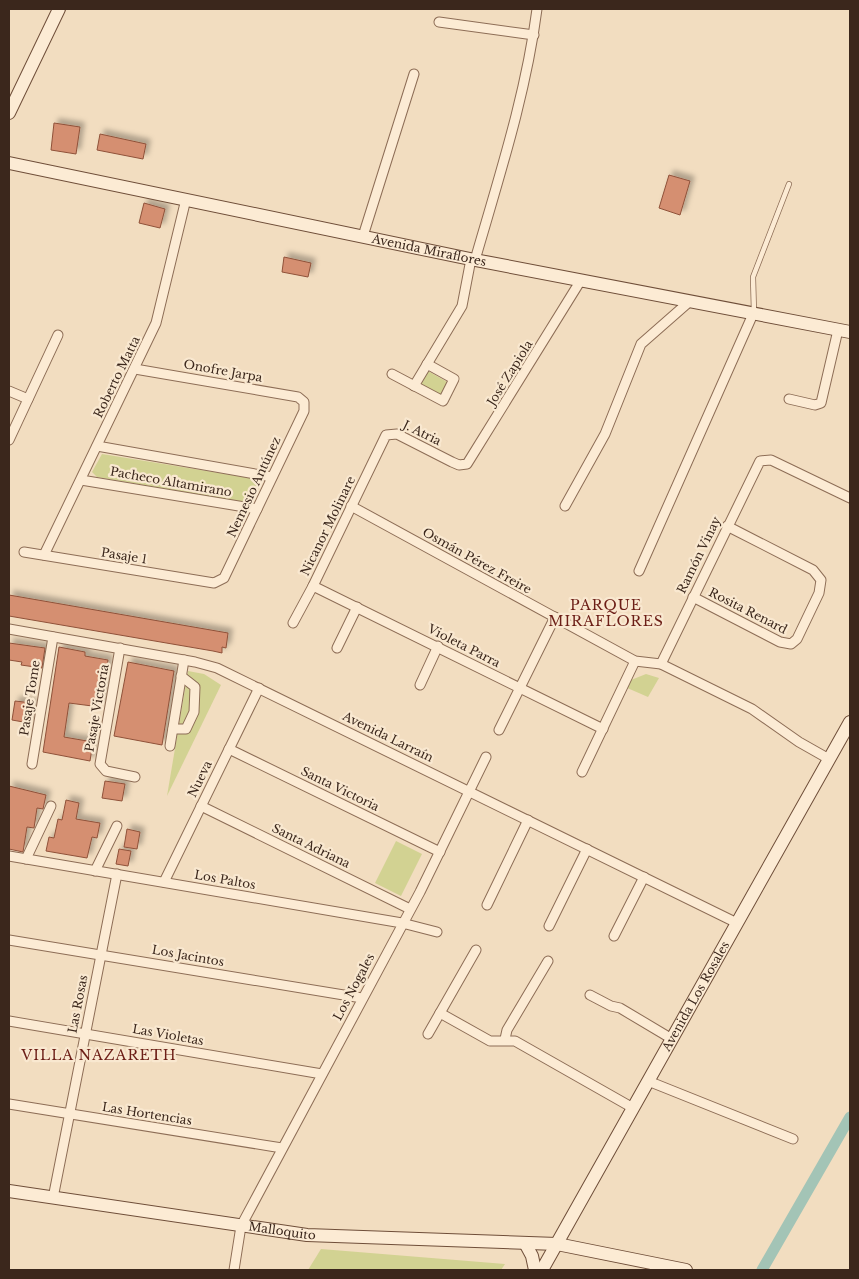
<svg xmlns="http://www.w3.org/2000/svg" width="859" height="1279" viewBox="0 0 859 1279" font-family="'Libre Baskerville',serif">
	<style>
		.green { fill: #d2d292 }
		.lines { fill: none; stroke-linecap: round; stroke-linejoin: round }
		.canal { stroke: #a3c4b6; stroke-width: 11 }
		.building { fill: #d58f71; stroke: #8f5139; filter: url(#shadow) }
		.lane-casing { stroke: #8d6d56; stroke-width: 6 }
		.street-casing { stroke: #8d6d56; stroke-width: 11 }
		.secondary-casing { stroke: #6f4e39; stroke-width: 14 }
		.lane { stroke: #fcebd4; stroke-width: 4.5 }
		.street { stroke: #fcebd4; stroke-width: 9 }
		.secondary { stroke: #fcebd4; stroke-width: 12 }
		.labels { text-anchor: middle; stroke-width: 4.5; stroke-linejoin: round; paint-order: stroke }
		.street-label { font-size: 12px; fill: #3b271c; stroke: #f9e8d0 }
		.neighbourhood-label { font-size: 14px; letter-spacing: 1px; fill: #6c1e16; stroke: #f9e8d0 }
	</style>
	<defs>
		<filter id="shadow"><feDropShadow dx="4.5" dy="-4.5" stdDeviation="2.5" flood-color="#0004"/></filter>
	</defs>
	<rect width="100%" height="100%" fill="#f2ddc0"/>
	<g class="green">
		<polygon points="428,371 449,383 442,396 420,385"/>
		<polygon points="102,454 256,479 260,485 253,501 249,503 97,477 92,472"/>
		<polygon points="188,671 204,674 221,685 167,796"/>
		<polygon points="646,674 659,678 648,697 625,687 631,680"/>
		<polygon points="396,841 422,854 401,896 375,883"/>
		<polygon points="321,1249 505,1264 501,1270 308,1270"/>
	</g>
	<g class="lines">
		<polyline class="canal" points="762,1270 850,1117"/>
	</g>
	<g class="building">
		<polygon points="54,123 80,127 76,154 51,150"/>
		<polygon points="100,134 146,144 143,159 97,150"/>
		<polygon points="669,175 690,181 680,215 659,208"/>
		<polygon points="144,203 165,209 160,228 139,223"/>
		<polygon points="284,257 311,263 308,277 282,272"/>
		<polygon points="9,595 228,633 226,648 222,647 222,653 213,651 9,616"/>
		<polygon points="9,643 45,648 42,668 21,665 22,662 9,660"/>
		<polygon points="59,647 85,652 85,656 108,660 100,707 69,703 64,737 93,742 90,761 43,752"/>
		<polygon points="128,662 174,671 162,745 114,736"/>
		<polygon points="15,701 32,703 29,723 12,720"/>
		<polygon points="105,781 125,784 122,801 102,798"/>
		<polygon points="9,786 46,795 43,809 37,808 34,828 27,827 23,852 9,849"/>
		<polygon points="66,800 79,803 76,819 100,823 97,838 92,837 87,858 46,851 49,837 54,838 58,819 62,820"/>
		<polygon points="127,829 140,832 137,849 124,847"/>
		<polygon points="119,849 131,851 128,866 116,864"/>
	</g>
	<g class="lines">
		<defs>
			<polyline id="lane" points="754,313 753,277 789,184"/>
			<g id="street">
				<polyline points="439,22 534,35"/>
				<polyline points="363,236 414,74"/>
				<path d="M475,260C499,177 526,94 537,9"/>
				<polyline points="392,374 443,401 454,379 427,364"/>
				<polyline points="414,386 462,306 471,259"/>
				<polyline points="9,391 28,399"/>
				<polyline points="789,399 815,405 821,403 838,330"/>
				<polyline points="9,440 58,335"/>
				<polyline points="97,446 272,477"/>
				<polyline points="81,480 257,509"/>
				<polyline points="351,506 635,661 661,664 752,709 799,742 829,759"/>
				<polyline points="565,506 605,434 641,344 690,301"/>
				<polyline points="24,552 214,583 224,578 304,411 304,402 298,397 135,369"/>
				<polyline points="44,555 156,323 186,199"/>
				<polyline points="639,571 753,314"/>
				<polyline points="313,586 603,729"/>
				<polyline points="693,597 780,642 791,644 797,639 819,593 821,580 813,570 727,526"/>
				<polyline points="293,623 313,586 386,435 397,434 452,462 459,465 467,464 581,280"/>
				<polyline points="9,629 195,662 217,668 737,923"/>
				<polyline points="120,648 100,764 106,771 135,777"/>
				<polyline points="337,648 357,607"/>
				<polyline points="661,664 760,461 771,460 850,498"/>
				<polyline points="420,685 438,646"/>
				<polyline points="173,729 186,729 194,712 195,687 181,676"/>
				<polyline points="499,730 555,617"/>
				<polyline points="170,746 184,660"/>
				<polyline points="229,749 440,852"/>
				<polyline points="32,764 53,637"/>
				<polyline points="582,772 635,661"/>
				<polyline points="201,806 410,909"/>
				<polyline points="9,856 402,923 437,932"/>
				<polyline points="26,859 51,806"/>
				<polyline points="95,871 117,826"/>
				<polyline points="164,882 259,688"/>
				<polyline points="487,905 528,820"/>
				<polyline points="549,926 587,849"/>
				<polyline points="614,936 644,877"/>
				<polyline points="9,940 362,998"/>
				<polyline points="590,995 611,1006 620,1008 672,1039"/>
				<polyline points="440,1013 490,1041 515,1041 633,1108"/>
				<polyline points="9,1021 322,1074"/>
				<polyline points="428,1034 476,950"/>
				<polyline points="505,1039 507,1030 548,961"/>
				<polyline points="648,1081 793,1139"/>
				<polyline points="9,1104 282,1148"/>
				<polyline points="53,1198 117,874"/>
				<polyline points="234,1270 241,1226 420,892 486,757"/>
			</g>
			<g id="secondary">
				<polyline points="9,113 59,9"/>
				<path id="s1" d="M9,163L475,260L850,332"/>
				<path id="s2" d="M9,1191L307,1235L557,1244L686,1270"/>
				<polyline points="525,1243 532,1256 535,1270"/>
				<path id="s3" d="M542,1270L850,722"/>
			</g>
		</defs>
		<use href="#lane" class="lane-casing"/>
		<use href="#street" class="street-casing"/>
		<use href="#secondary" class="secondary-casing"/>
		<use href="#lane" class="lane"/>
		<use href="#street" class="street"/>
		<use href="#secondary" class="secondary"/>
	</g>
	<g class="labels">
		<g class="street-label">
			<text dy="4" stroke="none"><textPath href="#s1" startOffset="429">Avenida Miraflores</textPath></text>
			<text transform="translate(223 371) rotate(10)" y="4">Onofre Jarpa</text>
			<text transform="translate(510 373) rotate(-58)" y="4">José Zapiola</text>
			<text transform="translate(117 377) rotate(-64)" y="4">Roberto Matta</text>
			<text transform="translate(422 433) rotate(26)" y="4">J. Atria</text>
			<text transform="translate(171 482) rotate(10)" y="4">Pacheco Altamirano</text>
			<text transform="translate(254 487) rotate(-65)" y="4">Nemesio Antúnez</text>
			<text transform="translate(328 526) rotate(-64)" y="4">Nicanor Molinare</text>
			<text transform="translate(699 555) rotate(-64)" y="4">Ramón Vinay</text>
			<text transform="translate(124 556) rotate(9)" y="4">Pasaje 1</text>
			<text transform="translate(477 561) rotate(29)" y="4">Osmán Pérez Freire</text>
			<text transform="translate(748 611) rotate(27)" y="4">Rosita Renard</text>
			<text transform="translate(464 646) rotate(27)" y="4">Violeta Parra</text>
			<text transform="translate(30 698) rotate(-81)" y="4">Pasaje Tome</text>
			<text transform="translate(97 708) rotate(-80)" y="4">Pasaje Victoria</text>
			<text transform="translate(388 737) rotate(26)" y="4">Avenida Larraín</text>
			<text transform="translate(200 779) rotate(-64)" y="4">Nueva</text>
			<text transform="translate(340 789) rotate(26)" y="4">Santa Victoria</text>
			<text transform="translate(311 846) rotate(26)" y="4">Santa Adriana</text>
			<text transform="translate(225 880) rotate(10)" y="4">Los Paltos</text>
			<text transform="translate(188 956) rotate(10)" y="4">Los Jacintos</text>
			<text transform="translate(354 987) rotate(-62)" y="4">Los Nogales</text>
			<text dy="4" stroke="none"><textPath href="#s3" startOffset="314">Avenida Los Rosales</textPath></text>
			<text transform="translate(78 1004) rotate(-79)" y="4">Las Rosas</text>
			<text transform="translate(168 1035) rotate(10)" y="4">Las Violetas</text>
			<text transform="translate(147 1114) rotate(9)" y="4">Las Hortencias</text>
			<text dy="4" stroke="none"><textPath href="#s2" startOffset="276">Malloquito</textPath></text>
		</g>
		<g class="neighbourhood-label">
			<text x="606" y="610">PARQUE<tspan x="606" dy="16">MIRAFLORES</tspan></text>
			<text x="99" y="1060">VILLA NAZARETH</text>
		</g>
	</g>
	<rect width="859" height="1279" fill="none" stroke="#3b271c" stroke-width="20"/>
</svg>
